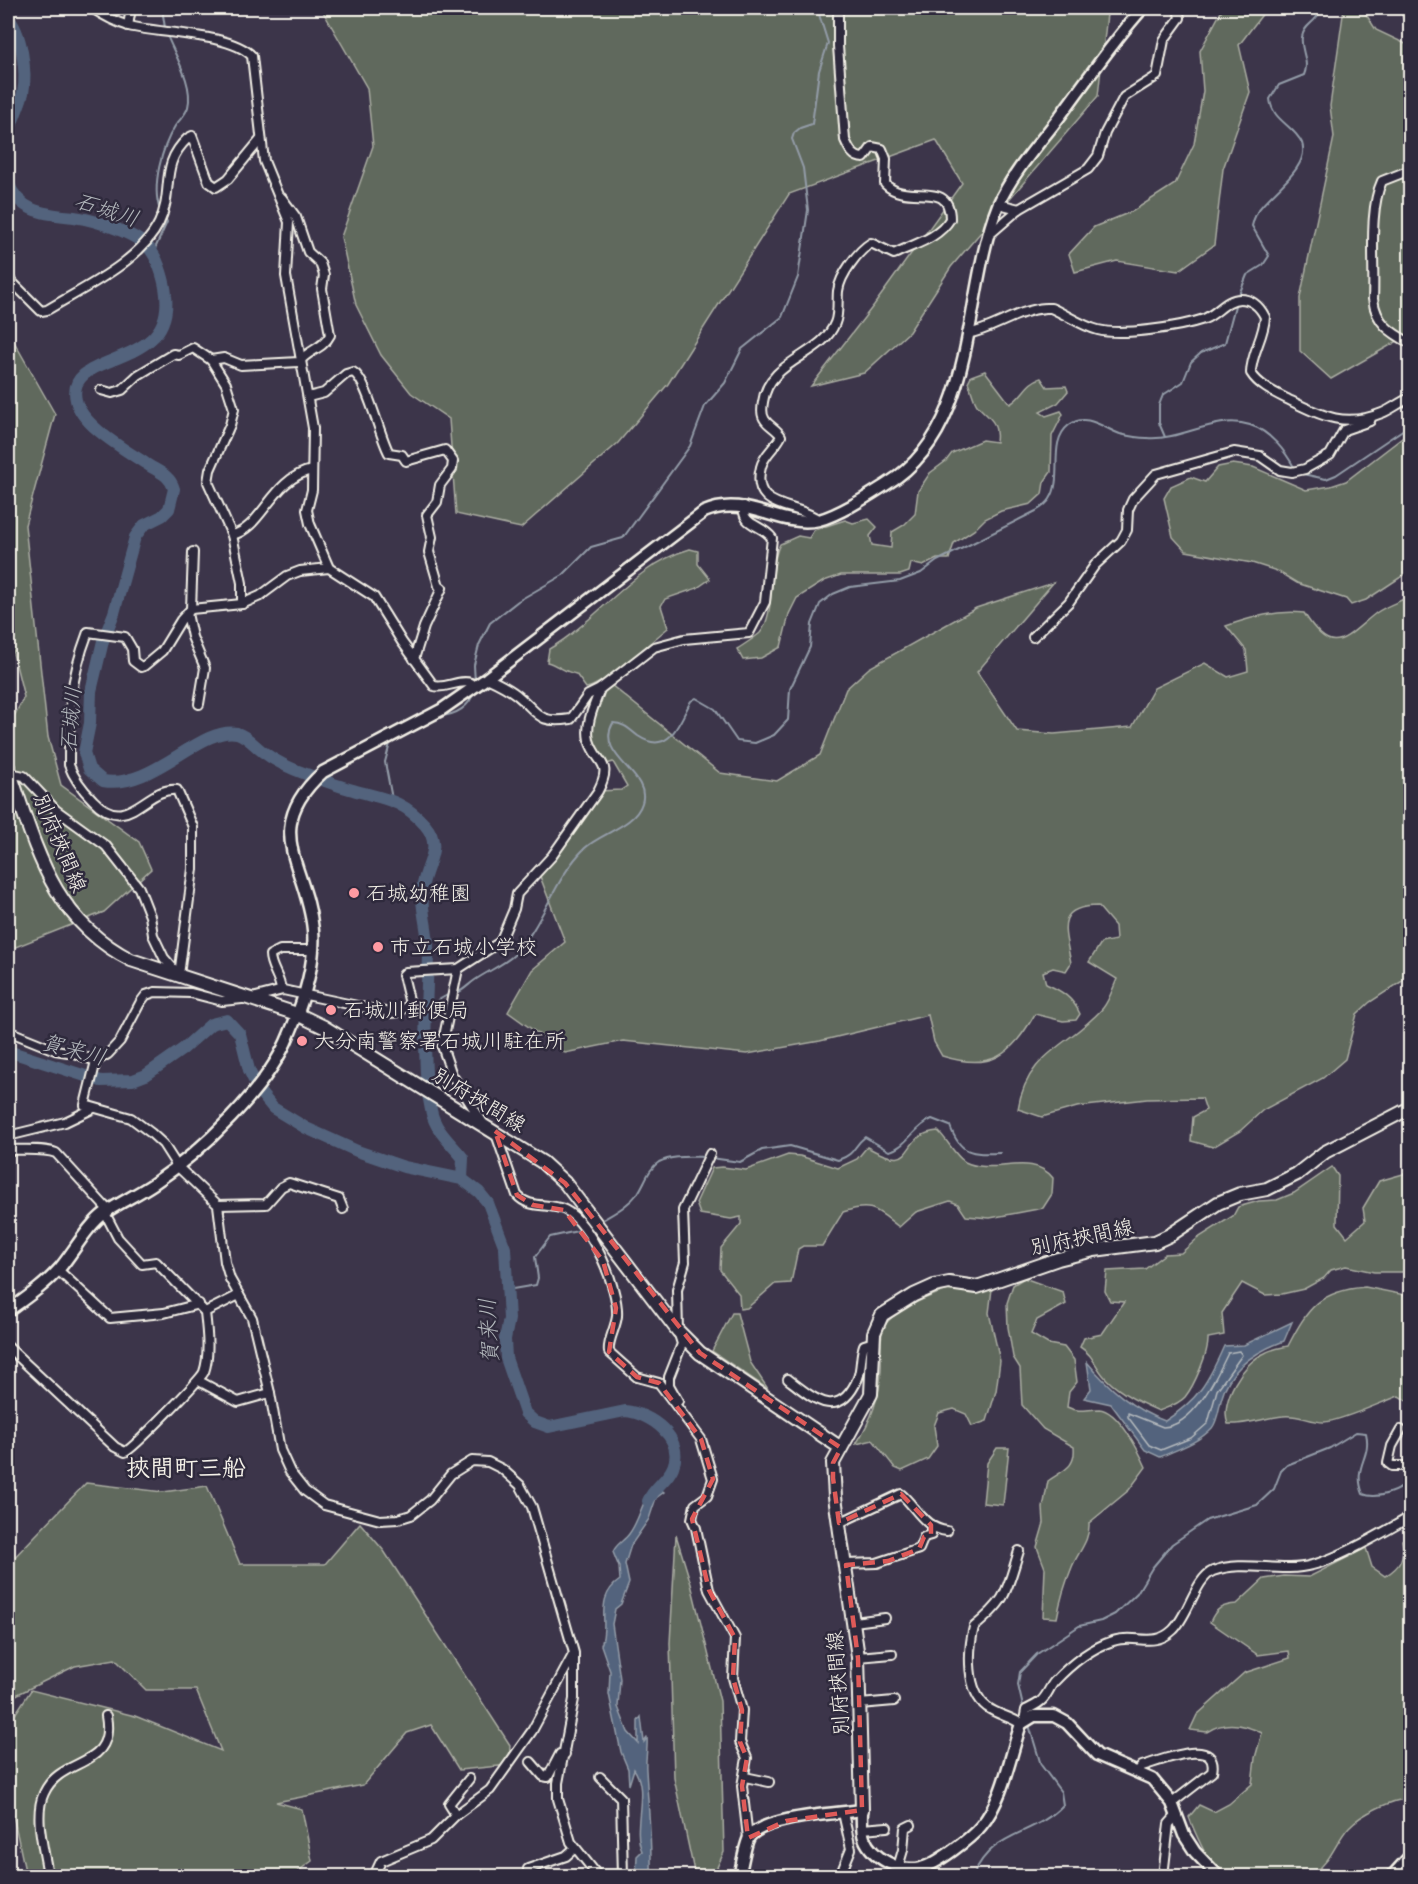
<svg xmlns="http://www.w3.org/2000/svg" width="1418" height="1884" viewBox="0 0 1418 1884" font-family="Itim,'Klee One',sans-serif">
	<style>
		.green { fill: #61695d; stroke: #aaada2; stroke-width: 1.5 }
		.water { fill: #53647d; stroke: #939ca8; stroke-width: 1.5 }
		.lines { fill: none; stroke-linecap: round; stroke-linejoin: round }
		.shore { stroke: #b4b9bd; stroke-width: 1.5 }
		.stream { stroke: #939ca8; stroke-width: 2 }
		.river { stroke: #53647d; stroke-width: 12 }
		.street-casing { stroke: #f4f1e8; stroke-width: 12 }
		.secondary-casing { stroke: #f4f1e8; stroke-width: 15 }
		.primary-casing { stroke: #f4f1e8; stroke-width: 16 }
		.street { stroke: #2f2a3d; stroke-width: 8 }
		.secondary { stroke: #2f2a3d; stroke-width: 10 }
		.primary { stroke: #2f2a3d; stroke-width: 12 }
		.marked { fill: none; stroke: #de5a58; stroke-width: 4.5; stroke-dasharray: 12 8; stroke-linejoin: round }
		.poi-dot { fill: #ff9aa2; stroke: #2f2a3d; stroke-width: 2 }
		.labels { text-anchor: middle; stroke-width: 5; stroke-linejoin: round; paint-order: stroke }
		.street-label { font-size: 21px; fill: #f4f1e8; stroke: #2f2a3d }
		.poi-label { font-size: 21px; fill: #f4f1e8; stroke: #2f2a3d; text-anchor: start }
		.water-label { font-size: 22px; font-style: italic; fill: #b4b9bd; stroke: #2f2a3d }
		.quarter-label { font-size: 24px; font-weight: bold; fill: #f4f1e8; stroke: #2f2a3d }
	</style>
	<rect width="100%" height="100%" fill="#3c354a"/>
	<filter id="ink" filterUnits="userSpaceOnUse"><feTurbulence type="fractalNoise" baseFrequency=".0167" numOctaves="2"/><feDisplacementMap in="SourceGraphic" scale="12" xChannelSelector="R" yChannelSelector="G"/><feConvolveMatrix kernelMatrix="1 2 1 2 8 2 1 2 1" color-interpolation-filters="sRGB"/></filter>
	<g filter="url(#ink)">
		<g class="green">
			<polygon points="321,8 1113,8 1107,14 1098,96 951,267 909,332 864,373 811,386 874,305 962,183 936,140 789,194 668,384 618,443 521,528 456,514 449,419 411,393 381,355 356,305 341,237 373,146 367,88"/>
			<polygon points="1223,8 1267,8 1239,45 1250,92 1223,169 1214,245 1178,271 1117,261 1075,272 1069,254 1094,227 1133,211 1175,184 1194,144 1203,91 1200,51"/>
			<polygon points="1344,8 1362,8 1376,30 1410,46 1410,334 1331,379 1300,351 1300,298 1334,137 1330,106"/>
			<polygon points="8,331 55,414 25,525 48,737 61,785 139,842 151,869 104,912 8,950 8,728 24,697 8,633"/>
			<path d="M985,371L1010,404C1023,397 1026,382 1041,378L1047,387L1066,386L1068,391L1058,403L1040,412L1046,416L1061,411L1063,414L1052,436L1051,472L1044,482L1042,494L1031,504L1001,511L985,519L974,530L954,543L949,559H937L923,566L911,563L909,572L900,575H841L824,581L797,598L789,614L781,647L761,658L743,660L737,649C742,646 757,636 760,633C776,615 768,567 780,544L798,536L809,538L814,530L845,520L853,523L869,519L877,527L870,536L872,545L891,548L892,532L904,525L915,514L918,491L930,473L946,461L952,453L982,440L996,442C999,420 987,417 977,405C973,399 971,388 968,382L971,376Z"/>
			<polygon points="1410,432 1410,571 1366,600 1351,605 1346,599 1297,583 1277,571 1252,563 1186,551 1173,537 1164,498 1171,486 1191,477 1205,482 1218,467 1233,464 1253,467 1306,490 1331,486 1346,481"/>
			<path d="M690,549L698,551V564L710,579L697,588L665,599L661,606L668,628C650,642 605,685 586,688L576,674C564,672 558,665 547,662L549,649C599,620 633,565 690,549Z"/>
			<path d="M1053,583L977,672L1017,731L1054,734L1132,727L1154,688L1205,663L1228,677L1248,671L1246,650L1226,626C1252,617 1277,610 1304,613C1333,660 1344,638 1376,613C1387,605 1399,602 1410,596V976L1370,1002L1357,1014L1345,1059L1323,1078L1263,1110L1240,1131L1213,1147L1191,1141L1193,1117L1206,1110L1202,1098L1147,1099L1077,1107L1042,1117L1018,1109C1027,1052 1070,1046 1103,1008C1109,1001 1113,988 1117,979L1089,962L1101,943L1116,940L1115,926L1098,906C1054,906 1065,931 1071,963L1066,971L1053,968L1043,972L1046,984C1062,991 1073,998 1080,1014L1076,1020L1063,1021L1035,1014C1010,1057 991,1071 942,1056L934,1042L928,1015L820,1041L747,1054L623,1041L565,1053L508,1012L532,970L565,942L538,871L598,791L621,790L627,786L613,762L607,764C603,757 596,750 594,743C587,726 597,696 611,685L720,773L777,781L820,755L846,689L869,668L976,608Z"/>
			<path d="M938,1131C947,1139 955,1156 965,1162C993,1176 1032,1151 1053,1178L1052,1194L1043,1208L990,1218L966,1216L958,1204L950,1201L916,1212L899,1227C877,1210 872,1202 843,1212L822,1246H803L798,1249L791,1283L775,1284L747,1308L740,1309L739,1294L720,1270L721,1248L741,1224V1217L731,1219L700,1214L696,1203L712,1168L722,1167L746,1170L788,1155L800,1156L838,1168L857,1159L867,1147C921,1177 896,1134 938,1131Z"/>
			<path d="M1332,1167L1338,1176L1337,1224L1347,1237L1365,1221L1363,1208L1379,1181L1410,1172V1272H1374L1346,1266L1331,1270L1324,1278L1304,1289L1282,1294L1265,1295L1242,1283L1222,1313L1224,1335L1208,1338C1209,1352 1194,1386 1185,1397C1179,1404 1166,1408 1159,1411C1140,1403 1116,1391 1103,1375C1094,1364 1093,1355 1080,1347L1084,1338L1102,1334L1124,1302L1110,1301L1105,1291L1107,1271L1145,1269L1165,1254L1181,1253L1198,1238L1233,1216L1238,1207L1259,1201L1277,1200L1294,1193Z"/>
			<path d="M1024,1278L1063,1292L1066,1304L1037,1320L1031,1334L1048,1344L1064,1347L1074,1360L1077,1382L1069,1392L1067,1407C1079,1413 1087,1409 1099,1409C1118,1410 1139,1451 1146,1467L1129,1490L1089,1523C1090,1541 1078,1552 1072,1567C1065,1584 1060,1601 1057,1618L1043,1617L1045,1568L1037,1547L1044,1523L1043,1508L1048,1481C1063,1470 1076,1468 1074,1447L1043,1429L1022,1405L1020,1368L1013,1357L1008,1327L1007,1303L1013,1285Z"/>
			<path d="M1365,1287L1410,1296V1403L1399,1396C1382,1402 1339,1422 1324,1422C1310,1422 1298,1414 1283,1416C1264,1418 1246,1425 1228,1424C1219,1402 1243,1362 1265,1353C1272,1349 1280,1348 1288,1346C1308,1307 1320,1291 1365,1287Z"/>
			<path d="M953,1289L976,1292L992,1289L989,1313L1000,1361L996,1391L987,1421L972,1426L966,1414L954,1409L939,1413L934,1426L937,1446L928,1459L902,1471L895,1468L873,1440L856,1444C871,1421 880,1398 881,1370C882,1358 879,1341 883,1329C889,1311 935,1293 953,1289Z"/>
			<polygon points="732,1313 737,1313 750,1362 768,1389 712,1351"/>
			<polygon points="997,1448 1009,1448 1003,1505 983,1503 987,1463"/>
			<polygon points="86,1483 163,1492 207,1486 240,1564 325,1564 360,1523 384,1551 510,1745 509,1765 459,1770 431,1725 407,1733 363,1785 276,1802 302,1809 312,1861 291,1876 26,1876 8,1791 8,1725 31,1690 135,1716 221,1751 196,1690 146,1690 115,1659 75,1666 8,1699 8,1564"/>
			<path d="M1410,1534V1798C1392,1800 1362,1813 1349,1827C1336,1841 1332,1860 1316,1871C1301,1881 1231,1880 1217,1870C1208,1863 1193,1828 1189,1817L1199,1805L1214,1812L1229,1804L1252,1784L1255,1758L1262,1733C1244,1724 1224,1720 1207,1732L1190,1730L1197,1715L1244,1673L1290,1658L1289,1651L1258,1655L1210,1622C1216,1608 1222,1605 1237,1604L1264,1579L1284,1576L1309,1577L1366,1548L1372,1567L1385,1576C1401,1567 1405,1557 1402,1540Z"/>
			<polygon points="676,1535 691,1584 720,1701 724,1852 713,1876 695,1876 674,1778 670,1643"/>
		</g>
		<g class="water">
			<path d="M1292,1322L1284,1341C1257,1351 1230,1367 1222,1397C1219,1406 1218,1421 1212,1428C1198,1443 1178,1449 1160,1457L1145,1450L1111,1404L1084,1398L1091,1389L1087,1362C1109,1388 1133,1410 1165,1421C1199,1399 1208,1382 1224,1346L1244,1345Z"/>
			<path d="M655,1485L664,1492L656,1498L649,1519L631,1545L625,1564L629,1583L621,1604L615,1609L612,1624L620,1679L618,1707L628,1732L638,1743V1721L641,1717L644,1742L647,1738C648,1749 645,1758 646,1770C648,1806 652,1840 651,1876H636L637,1856L642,1851C631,1826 650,1792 634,1769L629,1785L628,1769L621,1752L609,1694L610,1671L601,1645C610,1625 593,1598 620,1580L619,1567L613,1552C616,1544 624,1541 629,1534C641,1518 641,1500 655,1485Z"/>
		</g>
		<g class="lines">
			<path class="shore" d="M1239,1351L1242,1355L1217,1390L1208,1423L1191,1438L1161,1450L1149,1445L1128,1417V1413L1163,1427C1194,1426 1217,1376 1228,1353Z"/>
			<g class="stream">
				<polyline points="162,8 165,28"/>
				<path d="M160,210C151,186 162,147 175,126C179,120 186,115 188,107C194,84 174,54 166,33"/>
				<polyline points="153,253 167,222 164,214"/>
				<path d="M1238,297L1247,275L1263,265L1269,256L1252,226C1253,221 1255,216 1257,212C1268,194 1311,168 1302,143C1294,125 1272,121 1270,99L1279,85L1304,75C1310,61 1300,51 1302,37C1304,25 1315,23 1319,13L1316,8H1311"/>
				<polyline points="1165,437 1159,423 1159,405 1163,395 1183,382 1191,362 1201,353 1225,343 1236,302"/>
				<polyline points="1298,473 1326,479 1336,475 1410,425"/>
				<polyline points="475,683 474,665 479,645 490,623 518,601 563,575 591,547 623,538 690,446 705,406 725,383 742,349 782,317 798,277 808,210 803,168 792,139 794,133 800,128 812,124 819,71 828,43 817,8"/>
				<path d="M440,716C456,715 470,707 474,691"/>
				<polyline points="399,728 404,722 414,719"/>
				<polyline points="391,740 385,762 392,799"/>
				<path d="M457,993C464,990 469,984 475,980C488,971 503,965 514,955C544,924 554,878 585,848C601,833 635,826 642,803C652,773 594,756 613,723C624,723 630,730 638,736C670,757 679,722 691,701L696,698L715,709L737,741L755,743L774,735L788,720L790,689L810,647L812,624L820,604L833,594L850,587L900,581L921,573L937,561L1036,511C1041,508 1047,504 1050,499C1064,478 1047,442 1069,425C1087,412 1103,428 1120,434C1128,436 1138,438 1147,438C1182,441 1215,414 1250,425C1270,431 1286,452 1295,469"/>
				<polyline points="426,1007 451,993"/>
				<path d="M711,1158L740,1162L762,1150L790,1146L838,1160C856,1154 853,1146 865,1137L889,1151C906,1148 914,1126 932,1119L950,1126C960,1154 971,1154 1000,1153"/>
				<path d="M601,1221C614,1213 628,1206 638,1193C645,1183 648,1169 659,1162C672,1155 691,1157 706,1157"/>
				<polyline points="507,1290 536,1285 538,1278 535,1257 550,1237 582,1230"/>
				<path d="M1024,1711L1018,1685L1020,1672L1037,1654L1079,1626L1101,1621L1115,1614L1137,1593L1152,1568L1172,1544L1207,1520L1257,1505L1274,1489L1281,1471L1287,1465L1330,1448L1356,1432L1366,1433C1372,1459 1352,1465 1363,1494C1377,1500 1399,1491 1410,1481"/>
				<path d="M973,1876C992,1830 1033,1837 1063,1805L1061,1792L1041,1765L1029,1725"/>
			</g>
			<g class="river">
				<path d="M8,18C22,32 27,74 23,93C19,108 11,122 8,137"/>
				<path d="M8,182C19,213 46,214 74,217C95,220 141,234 152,252C159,262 165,282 166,295C174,372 64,349 76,400C81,425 124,449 145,463C156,471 170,474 174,489L169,509L162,516L144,525L135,537L114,613L103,641L91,691L90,723L84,753L89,769L103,781C152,790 200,726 237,733C248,736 256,748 266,754C278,763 292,769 306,774C322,780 337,786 353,790C384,799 402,799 425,825C443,846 427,863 423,884C419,904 428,927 428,947C428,998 420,1060 431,1110C435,1131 451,1143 463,1158L462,1179"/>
				<path d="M8,1051L101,1081L133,1080L146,1075L183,1049L211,1024L227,1020L240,1034L249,1070L259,1091L273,1108L306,1128L357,1151L404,1167L462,1179L479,1192L488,1203L505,1248L509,1319L505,1339L506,1358L525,1413L535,1422L549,1427L625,1411C650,1413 685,1438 673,1467C668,1480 654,1487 648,1501"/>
			</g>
			<defs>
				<g id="street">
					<path d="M92,8C104,16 115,22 129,26C161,34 230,33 252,56L264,161L289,222L286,276L313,428L312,490L307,510L310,524L329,568L374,597L402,642L434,686C447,689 458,679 471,683L474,687"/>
					<polyline points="1406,8 1410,23"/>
					<polyline points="128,26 131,8"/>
					<path d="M1410,170L1382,181C1368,211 1375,264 1373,299C1376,323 1390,332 1410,343"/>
					<polyline points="999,204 1019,209"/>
					<polyline points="989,235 1019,209 1088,169 1098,156 1105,133 1124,97 1157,76 1164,40 1180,18 1178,8"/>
					<path d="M8,278L41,311L47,310C83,288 140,262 159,223C175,190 158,166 188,138L192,136L209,182L216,187L228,179L261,139"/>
					<path d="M967,334C995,329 1016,310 1046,308H1051C1067,315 1082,326 1098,330C1122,336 1180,327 1204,319C1217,314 1226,299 1240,299C1252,299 1260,307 1265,317C1264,337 1251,354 1251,373C1259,386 1275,393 1289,400C1322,416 1345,428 1382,413C1392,409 1400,402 1410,398"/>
					<path d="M211,360L224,358L241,365L299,362C308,350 323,349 330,335L322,289L324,275L320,263L308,252L296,217L282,198"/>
					<polyline points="101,390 112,393 122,390 138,375 173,354 179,355 193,348 211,360 226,384 234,409 230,425 210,470 208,482 232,535 242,583 242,604"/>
					<path d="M308,397L324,393L346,374L353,372C367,379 379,435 389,453L402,455L406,461L445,450L453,461L452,469L440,485L437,502L427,515L432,537L429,552L439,586L442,588L424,627L414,659"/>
					<path d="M819,520C796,502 750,511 761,467C764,454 776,447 781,436C777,429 769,426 765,420C761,415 762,408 763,402C769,359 822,357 835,323C839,314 837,301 838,291C840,275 858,251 871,243L894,254C914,244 938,239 950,219C950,177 908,207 885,184L886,159L882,149L872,147L864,158C853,158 849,149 845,140L838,46V8"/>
					<path d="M232,535C262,529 272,478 312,470"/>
					<polyline points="191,609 193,552"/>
					<polyline points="187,613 192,637 205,668 199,704"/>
					<polyline points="1033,637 1069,602 1095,565 1121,541 1127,530 1128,510 1133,499 1156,474 1234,452 1260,456 1280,470 1292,472 1305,469 1330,455 1344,430 1370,421 1371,418"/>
					<path d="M487,678C498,683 508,688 517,695C540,714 537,724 571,719L588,695L600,689L654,647L684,639L749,633L765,602L772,538C762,524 741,526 744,506"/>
					<polyline points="10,773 24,776 56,810 106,846 139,888 150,916 153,935 164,958 178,974"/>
					<polyline points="458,969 442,1046 452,1075 483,1123"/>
					<path d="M179,975L193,869V827L177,790C145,786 128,837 93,800C82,789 74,779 69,765C69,712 69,682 88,632L125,637L132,649L133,661L141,667L144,666L162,651L181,620L191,609L242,604L260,596L287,576L300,571L329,568"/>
					<path d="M281,990C280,977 270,967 270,955L280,950H313"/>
					<path d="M8,1031L55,1050L74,1053L96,1061L108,1054L120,1041L140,1003L146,995L155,992L191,993L222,1001L252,998L283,990L390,1013L399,1012L410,1004L403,975L406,972L458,969L500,942L514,909L517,894L552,856L598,791C614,760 596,765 589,740C585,723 595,704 600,689"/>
					<polyline points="96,1061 85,1105 131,1118 151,1133 163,1144 177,1166 218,1205 225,1262 230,1279 252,1318 270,1393 280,1450 290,1472 305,1491 324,1505 380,1520 398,1519 411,1515 430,1500 451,1474 472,1461 488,1462 502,1469 520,1485 532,1507 574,1653 574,1699 558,1783 558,1799 571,1842 598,1876"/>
					<path d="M496,1134L517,1195C530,1210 549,1202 565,1210C591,1223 619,1288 617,1316C616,1328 607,1341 609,1352L637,1377L659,1383L701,1439L713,1479L707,1496L695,1505L692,1519L696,1528L709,1590L735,1638L733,1678L742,1710L740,1742L747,1758L742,1786L748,1838"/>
					<polyline points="8,1136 65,1122 92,1109"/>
					<path d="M8,1150C21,1150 44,1148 56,1153L109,1211"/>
					<polyline points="218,1205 266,1204 281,1187 289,1183 339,1199 343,1209"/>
					<polyline points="58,1270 110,1318 164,1313 199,1304"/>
					<polyline points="205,1312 239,1295"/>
					<path d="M8,1347L115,1447L125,1452C133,1449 201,1379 204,1372C210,1355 207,1330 205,1312L156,1262L142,1264L118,1238L105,1213"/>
					<path d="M788,1379C814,1399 839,1422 858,1378C862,1367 860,1356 864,1345L874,1342"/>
					<polyline points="199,1381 238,1402 270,1393"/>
					<polyline points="678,1401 669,1385 669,1377 682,1344 678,1331 677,1290 685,1262 683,1210 710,1154"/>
					<polyline points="1401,1430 1392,1446 1388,1463 1392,1466 1410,1466"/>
					<path d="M839,1523L901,1494C916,1507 925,1529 947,1531"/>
					<path d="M1019,1551C1006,1592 1008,1599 974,1627C968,1650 966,1691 987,1707C997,1715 1010,1716 1021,1724"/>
					<polyline points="845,1564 877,1563 919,1549 924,1537 931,1535 931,1525"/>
					<polyline points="854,1622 885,1618"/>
					<polyline points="858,1657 892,1654"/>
					<polyline points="860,1704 894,1701"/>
					<path d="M1024,1721L1026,1710C1031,1707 1037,1705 1041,1701C1047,1696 1049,1688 1054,1682C1069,1666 1091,1648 1113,1641C1135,1633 1153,1649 1173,1630C1188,1616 1196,1578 1213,1571C1245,1559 1280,1574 1312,1565C1340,1558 1384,1532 1410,1517"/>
					<polyline points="531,1762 543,1776 548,1777 560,1754 565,1754"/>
					<path d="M1138,1771L1142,1766C1158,1762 1220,1735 1212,1772L1172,1803"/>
					<polyline points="600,1777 621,1798 623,1876"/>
					<polyline points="745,1777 769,1782"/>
					<polyline points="456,1815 449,1804 469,1779"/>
					<polyline points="862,1829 887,1827"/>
					<polyline points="898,1867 903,1850 905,1828 911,1825"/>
					<polyline points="528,1869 566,1856 575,1848"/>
					<path d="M48,1876C45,1852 33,1816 44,1793C61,1755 116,1770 106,1716"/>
					<polyline points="374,1876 381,1861 431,1840 456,1815 490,1790 532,1731 573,1655"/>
					<polyline points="840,1876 851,1849 843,1813"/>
					<polyline points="1163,1876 1169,1824 1177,1815"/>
				</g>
				<g id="secondary">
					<path d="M8,1311C26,1298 45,1285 60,1268C75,1250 87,1226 106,1212C121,1202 138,1194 153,1184C200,1153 268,1088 289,1035C302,1005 316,963 313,930C307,865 259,830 323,772L441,710L487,678L704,512C747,493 779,529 819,520C841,514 868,496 887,484C979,428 962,295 998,205C1012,173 1039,144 1060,116C1087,80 1113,41 1143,8"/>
					<path d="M739,1876C742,1867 745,1842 750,1836C767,1816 836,1814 862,1810C862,1819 861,1829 864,1838C872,1858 900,1873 921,1868C936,1865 971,1838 981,1826C1003,1800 1010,1756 1021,1724L1034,1716H1054L1067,1723L1097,1755L1152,1779L1172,1803L1184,1835L1195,1852L1218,1876"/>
					<polyline points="1392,1876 1410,1856"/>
				</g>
				<g id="primary">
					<path d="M8,767C36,847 51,919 131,960L297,1014L324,1027L542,1162L565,1183L678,1331L700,1353L841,1448"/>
					<polyline points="862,1810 858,1657 835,1497 833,1463 871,1394 874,1333 882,1315 914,1295 934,1286 949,1283 977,1287 1058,1259 1094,1250 1155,1242 1170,1235 1218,1203 1240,1194 1267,1189 1297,1174 1325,1152 1410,1108"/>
				</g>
			</defs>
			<use href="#street" class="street-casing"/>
			<use href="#secondary" class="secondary-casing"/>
			<use href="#primary" class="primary-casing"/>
			<use href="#street" class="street"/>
			<use href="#secondary" class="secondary"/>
			<use href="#primary" class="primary"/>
		</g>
	</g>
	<path class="marked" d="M495,1131L565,1183L700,1353L841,1448L833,1463V1478L839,1523L901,1494L931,1525V1535L924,1537L919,1549L888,1561L846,1565L858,1658L862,1810L786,1821L748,1838L742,1786L747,1758L740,1742L742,1710L733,1678L735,1638L709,1590L692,1519L713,1479L701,1439L659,1383L637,1377L609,1352L616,1308L603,1261L564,1210L533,1205L517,1195Z"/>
	<g class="poi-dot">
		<circle cx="354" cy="893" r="6"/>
		<circle cx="378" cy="947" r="6"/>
		<circle cx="331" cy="1010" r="6"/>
		<circle cx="302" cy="1041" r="6"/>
	</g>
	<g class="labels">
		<g class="street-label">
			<text transform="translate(60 843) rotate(67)" y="7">別府挾間線</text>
			<text transform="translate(479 1100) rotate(31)" y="7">別府挾間線</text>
			<text transform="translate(1082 1237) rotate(-12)" y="7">別府挾間線</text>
			<text transform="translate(838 1683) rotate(-94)" y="7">別府挾間線</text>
		</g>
		<g class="poi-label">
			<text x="366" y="900">石城幼稚園</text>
			<text x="390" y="954">市立石城小学校</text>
			<text x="343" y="1017">石城川郵便局</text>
			<text x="314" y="1048">大分南警察署石城川駐在所</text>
		</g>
		<g class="water-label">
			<text transform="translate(107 209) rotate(18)" y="8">石城川</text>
			<text transform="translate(70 719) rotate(-85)" y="8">石城川</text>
			<text transform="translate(74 1049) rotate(15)" y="8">賀来川</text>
			<text transform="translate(488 1331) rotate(-93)" y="8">賀来川</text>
		</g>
		<g class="quarter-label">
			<text x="186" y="1476">挾間町三船</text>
		</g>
	</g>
	<rect width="1418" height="1884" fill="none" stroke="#2f2a3d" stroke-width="30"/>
	<rect x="15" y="15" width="1388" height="1854" fill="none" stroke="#f4f1e8" stroke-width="2" filter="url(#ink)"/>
</svg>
